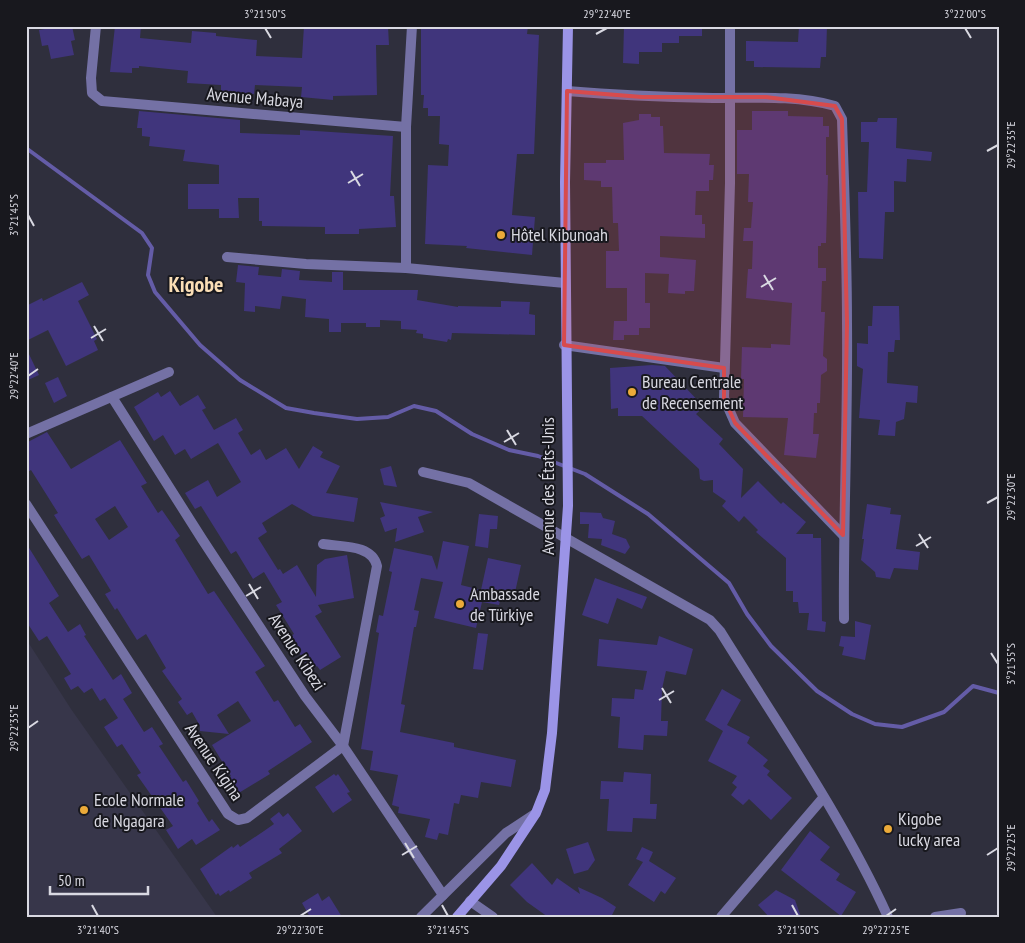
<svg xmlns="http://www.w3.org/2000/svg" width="1025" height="943" viewBox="0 0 1025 943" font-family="'PT Sans Narrow',sans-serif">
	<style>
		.built { fill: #37364a }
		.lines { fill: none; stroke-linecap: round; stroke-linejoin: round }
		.stream { stroke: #645ca7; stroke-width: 4 }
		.building { fill: #40357c; fill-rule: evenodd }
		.street { stroke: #7471a5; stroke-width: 10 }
		.secondary { stroke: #9b94e7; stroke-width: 10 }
		.marked { fill: #d74b4d; fill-opacity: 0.2; stroke: #d74b4d; stroke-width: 4; stroke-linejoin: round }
		.ticks { fill: none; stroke: #d9d9e2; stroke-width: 2 }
		.poi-dot { fill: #ebaa39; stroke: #18181e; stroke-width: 2 }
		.labels { text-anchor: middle; stroke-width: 4; stroke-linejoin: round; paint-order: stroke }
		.street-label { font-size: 18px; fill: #d9d9e2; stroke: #18181e }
		.poi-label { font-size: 18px; fill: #d9d9e2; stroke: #18181e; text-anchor: start }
		.district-label { font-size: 22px; font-weight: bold; fill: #fadeb6; stroke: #18181e }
		.neatline { fill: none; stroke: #d9d9e2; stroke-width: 2 }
		.ticks-label { font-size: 12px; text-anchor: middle; fill: #d9d9e2 }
	</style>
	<rect width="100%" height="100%" fill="#2f2f3d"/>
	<polygon class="built" points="26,639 71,709 217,917 26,917"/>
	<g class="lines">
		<polyline class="stream" points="26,148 142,233 152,248 148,275 155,292 200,345 240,380 286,408 314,413 357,419 388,417 414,406 436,411 472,434 509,450 538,456 585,474 648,514 729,583 747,614 771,646 817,691 852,714 875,724 902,727 944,712 973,686 999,693"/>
	</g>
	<g class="building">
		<polygon points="61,26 72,26 75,40 71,41 74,55 51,59 48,45 42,46 39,30"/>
		<polygon points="115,26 141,26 140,38 191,43 192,31 216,33 216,36 257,40 256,56 302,58 304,26 388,26 389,45 376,45 377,95 333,96 333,100 301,97 302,87 255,85 254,94 221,91 221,85 187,83 188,71 139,66 139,68 132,68 132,73 110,72"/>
		<polygon points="421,26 528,26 527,34 539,35 534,154 517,154 512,215 535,217 532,255 466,248 467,246 425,244 428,165 448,166 449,145 439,144 440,116 428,116 428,108 423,108 424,95 421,95"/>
		<polygon points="624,26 702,26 702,36 679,36 679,43 662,43 662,52 639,52 639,64 623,63"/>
		<polygon points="799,26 827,26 826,57 821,57 820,68 754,67 754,61 746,61 746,41 798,42"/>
		<polygon points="139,111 240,120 240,133 300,135 300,130 393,136 390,196 394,196 396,227 359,229 359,234 325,234 325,227 262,226 262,221 259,221 259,198 238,198 239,218 219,218 219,209 188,209 188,184 219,184 219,165 183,161 185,150 149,146 150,137 142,136 142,128 137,128"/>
		<polygon points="752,111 788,111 788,116 823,117 823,126 829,126 829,137 826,137 826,175 828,175 826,243 821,243 821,246 818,246 818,268 826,268 826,281 822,281 821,312 825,312 823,356 827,359 827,371 821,375 820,403 817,403 817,413 814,413 813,434 819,434 816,458 784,455 788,418 743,417 744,379 741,379 742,347 771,348 771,344 790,345 792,303 746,298 748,269 752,269 753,241 743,241 744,228 751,228 753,202 748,202 749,174 737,174 737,130 752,130"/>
		<polygon points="639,114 651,114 651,117 660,117 660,126 663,126 664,153 710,154 709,165 714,165 713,180 709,180 709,191 696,191 695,215 702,215 702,224 705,224 705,238 660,236 660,257 696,260 694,291 685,291 685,294 668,293 669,274 645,273 645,303 650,303 650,328 639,328 639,335 624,335 624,340 613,340 614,321 627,321 627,288 606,288 606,251 619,251 618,223 613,223 612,187 601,187 601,181 584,180 584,163 606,163 606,160 624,160 623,123 639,120"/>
		<polygon points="878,118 897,118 896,148 932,152 931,161 907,159 906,182 894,181 894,212 885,212 883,259 859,258 858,192 867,192 869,142 861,142 861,122 877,122"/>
		<polygon points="238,265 259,267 258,275 281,277 282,269 300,271 299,280 332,282 332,272 343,272 343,290 418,290 417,300 458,307 458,306 501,307 501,301 530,302 529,314 535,315 535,335 452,333 451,340 448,339 447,342 423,338 423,334 416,333 417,330 401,329 401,321 380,320 380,327 366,327 366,323 341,323 341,332 329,332 329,319 305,317 306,299 282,296 280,309 255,306 255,312 244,311 245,283 236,282"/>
		<polygon points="82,282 89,295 78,301 97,339 94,341 98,350 66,366 48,330 26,341 26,306 42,298 43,301"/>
		<polygon points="873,306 899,306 900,340 895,340 894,352 888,352 887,383 918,386 917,403 906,402 904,419 896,422 895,436 878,435 880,420 859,418 863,369 857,366 857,343 868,344 868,326 872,326"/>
		<polygon points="26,348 39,375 26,381"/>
		<polygon points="652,365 665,366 704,407 696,414 723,439 719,444 743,469 741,498 758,481 781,504 783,502 806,522 796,534 813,534 813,538 821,538 822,621 826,622 825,632 807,630 809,613 799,613 798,602 793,602 793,591 786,591 786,558 756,532 758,530 744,516 739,522 722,506 726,501 713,492 713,480 704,481 700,479 699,469 642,416 618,416 618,408 611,409 610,368"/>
		<polygon points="58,377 67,396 54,403 45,383"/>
		<polygon points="170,391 180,406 198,395 206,408 202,410 214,430 236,418 243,430 238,433 251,455 260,449 266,460 286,448 299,469 313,446 323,452 320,457 340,466 326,493 358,498 354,522 313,516 292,504 262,523 267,532 258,538 278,570 280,569 283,574 297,565 316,597 317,565 325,559 347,555 354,598 318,605 322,612 315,616 341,657 320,670 317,666 310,670 289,637 294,634 276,605 282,602 264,572 253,579 236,551 231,554 201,506 195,509 185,493 208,480 217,497 241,482 218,443 191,459 185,449 175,455 163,435 154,441 134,407 158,392 161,397"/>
		<path d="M47,432L71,469L120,440L147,483L141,486L158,513L162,510L180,536L175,540L208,594L214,591L265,666L255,672L274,702L278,700L295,727L300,724L312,742L268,771L270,774L237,794L228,778L231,776L212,745L251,721L238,701L217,715L229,734L200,731V726L192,712L187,715L178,702L182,699L162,671L166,668L146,634L137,640L117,608L115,610L105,594L111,591L89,555L82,559L54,515L58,513L31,470L26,473V443ZM115,506L128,527L109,540L95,519Z"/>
		<polygon points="391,466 397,487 384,485 380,469"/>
		<polygon points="380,502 433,512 418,517 424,532 395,542 397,528 385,532 380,518 385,516"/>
		<polygon points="867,504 891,508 890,514 901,515 896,549 920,552 918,570 894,568 890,579 876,577 875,572 861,560 864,539 862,539"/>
		<polygon points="580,512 601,513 603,518 615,521 612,534 626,539 630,547 625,554 601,545 602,539 588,538 589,524 580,524"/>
		<polygon points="479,514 498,516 497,529 490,529 488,548 475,546"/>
		<polygon points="443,541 469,546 461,585 481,590 488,558 521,565 514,597 502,594 499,605 482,602 476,628 434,618 443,582 421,578 414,610 419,611 416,627 414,627 401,704 405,705 400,732 454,743 454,747 516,760 511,787 481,782 478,798 461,795 459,804 454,803 448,835 439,833 437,840 425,837 430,819 398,813 399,807 392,805 398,775 370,770 373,751 361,749 379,633 376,632 379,615 383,616 392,572 389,571 394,548 432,556 437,570"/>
		<polygon points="26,543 59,596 49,603 68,632 80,624 86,635 84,636 113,680 121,674 132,693 123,699 144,732 152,727 163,744 159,746 183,782 186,780 199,801 197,803 209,822 212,819 220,830 196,845 192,839 178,849 166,830 173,826 137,775 141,773 122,744 117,747 104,727 118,718 105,698 100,701 92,688 84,693 78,686 71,690 64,678 71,674 47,636 39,641 26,621"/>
		<polygon points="595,578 647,597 642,609 617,598 608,624 582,615"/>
		<polygon points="855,621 871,625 865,660 842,655 844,647 839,646 841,636 855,637"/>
		<polygon points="478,633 488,634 483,670 473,669"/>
		<polygon points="659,636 693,649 686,675 666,671 662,689 661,721 668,721 667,736 644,735 643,750 618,748 620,717 611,716 612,698 634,699 635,689 643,690 647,671 597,666 599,639 657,645"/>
		<polygon points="722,689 741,700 727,725 750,737 747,743 768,760 763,766 770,771 767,775 792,798 771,820 749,799 743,805 731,795 737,787 732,783 737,776 708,761 723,731 705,720"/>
		<polygon points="624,772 651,774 650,804 657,804 656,819 633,818 632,832 607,831 609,799 600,799 601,781 623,782"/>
		<polygon points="334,774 336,776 338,774 350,792 347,793 352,800 333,813 315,787"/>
		<polygon points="279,812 283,817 288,813 302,831 279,849 282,853 249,873 252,878 230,892 229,890 220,896 218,893 216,895 200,869 232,846 233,848 238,844 240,847 264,831 274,824 270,819"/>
		<polygon points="810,831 830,847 820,860 840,874 836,880 856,892 841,916 781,870"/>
		<polygon points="588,842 595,860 588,870 574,874 566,849"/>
		<polygon points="642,847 653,852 649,861 676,878 665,894 661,891 654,902 628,885 643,862 636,859"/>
		<polygon points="532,863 552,885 557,878 580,894 578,887 602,898 616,907 611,917 548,917 527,902 510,885"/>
		<polygon points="776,890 795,900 801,917 769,917 758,905"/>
		<polygon points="318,893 322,901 329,896 342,917 310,917 302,903"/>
	</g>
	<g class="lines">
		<g class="street">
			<polyline points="96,26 91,78 92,93 102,101 406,127"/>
			<polyline points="730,26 730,183 724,398 735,423 843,535"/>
			<path d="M567,91C616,95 664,97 713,98C753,98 796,95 835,106L842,119C844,187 847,255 847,323C848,422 843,520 844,619"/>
			<polyline points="227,257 306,264 406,268 565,283"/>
			<polyline points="406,268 406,127 412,26"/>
			<polyline points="564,345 724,368"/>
			<polyline points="112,397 202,539 305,696 343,746 443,895"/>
			<polyline points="26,434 169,372"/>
			<path d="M423,472L469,483L710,620L720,631C777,723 843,818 888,917"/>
			<path d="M26,504L228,814L238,820L247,818L343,746L377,566C372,544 341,547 323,544"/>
			<polyline points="470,901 493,917"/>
			<polyline points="421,917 506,833 535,814"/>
			<polyline points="721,917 823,798"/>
			<polyline points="935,917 961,913"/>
		</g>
		<polyline class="secondary" points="457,917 501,866 536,813 545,790 552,733 568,506 565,182 568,26"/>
	</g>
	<path class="marked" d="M567,91L642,97H766L835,106L842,119L847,323L843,535L735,423L724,398V368L564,345Z"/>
	<path class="ticks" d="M265,28L271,38M965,28L971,38M596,34L607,28M987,151L998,145M351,171L360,186M348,183L363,174M28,215L34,226M764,275L773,290M761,287L776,278M94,326L103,341M91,338L106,329M28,376L38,369M507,430L516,445M504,442L519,433M987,503L998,497M919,534L928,548M916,546L931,537M249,584L258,599M246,596L261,587M991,653L998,664M662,688L671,703M659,700L674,691M28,728L38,721M405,843L414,858M402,855L417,846M987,855L998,848M92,905L98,916M442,905L448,916M792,905L798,916M300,916L311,909M886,916L896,909"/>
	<g class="poi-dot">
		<circle cx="501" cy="235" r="5"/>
		<circle cx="632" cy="392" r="5"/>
		<circle cx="460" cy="604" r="5"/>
		<circle cx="84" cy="810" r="5"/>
		<circle cx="888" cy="829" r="5"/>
	</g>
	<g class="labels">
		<g class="street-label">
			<text transform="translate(255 98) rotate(5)" y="6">Avenue Mabaya</text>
			<text transform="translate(548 486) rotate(-90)" y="6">Avenue des États-Unis</text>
			<text transform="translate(297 652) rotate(57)" y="6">Avenue Kibezi</text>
			<text transform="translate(214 762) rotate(56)" y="6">Avenue Kigina</text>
		</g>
		<g class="poi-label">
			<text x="511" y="241">Hôtel Kibunoah</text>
			<text x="642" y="388">Bureau Centrale<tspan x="642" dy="21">de Recensement</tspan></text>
			<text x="470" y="600">Ambassade<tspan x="470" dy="21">de Türkiye</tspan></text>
			<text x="94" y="806">Ecole Normale<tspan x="94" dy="21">de Ngagara</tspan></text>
			<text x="898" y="825">Kigobe<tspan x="898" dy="21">lucky area</tspan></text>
		</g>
		<g class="district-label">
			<text x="196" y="292">Kigobe</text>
		</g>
	</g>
	<rect width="1025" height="943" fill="none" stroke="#18181e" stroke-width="55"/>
	<path d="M50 886v8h98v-8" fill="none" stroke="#d9d9e2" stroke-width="2.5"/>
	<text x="58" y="886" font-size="15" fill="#d9d9e2" stroke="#18181e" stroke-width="4" paint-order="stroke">50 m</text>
	<rect x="28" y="28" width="970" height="888" class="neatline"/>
	<g class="ticks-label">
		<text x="265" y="18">3°21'50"S</text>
		<text x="607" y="18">29°22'40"E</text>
		<text x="965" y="18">3°22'00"S</text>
		<text transform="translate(1011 145) rotate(-90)" y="4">29°22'35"E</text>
		<text transform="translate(14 215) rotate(-90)" y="4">3°21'45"S</text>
		<text transform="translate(14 376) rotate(-90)" y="4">29°22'40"E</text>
		<text transform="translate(1011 497) rotate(-90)" y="4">29°22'30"E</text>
		<text transform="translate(1011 664) rotate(-90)" y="4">3°21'55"S</text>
		<text transform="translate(14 728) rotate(-90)" y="4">29°22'35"E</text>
		<text transform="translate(1011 848) rotate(-90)" y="4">29°22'25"E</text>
		<text x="98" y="934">3°21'40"S</text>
		<text x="300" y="934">29°22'30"E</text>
		<text x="448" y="934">3°21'45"S</text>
		<text x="798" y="934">3°21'50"S</text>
		<text x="886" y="934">29°22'25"E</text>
	</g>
</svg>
